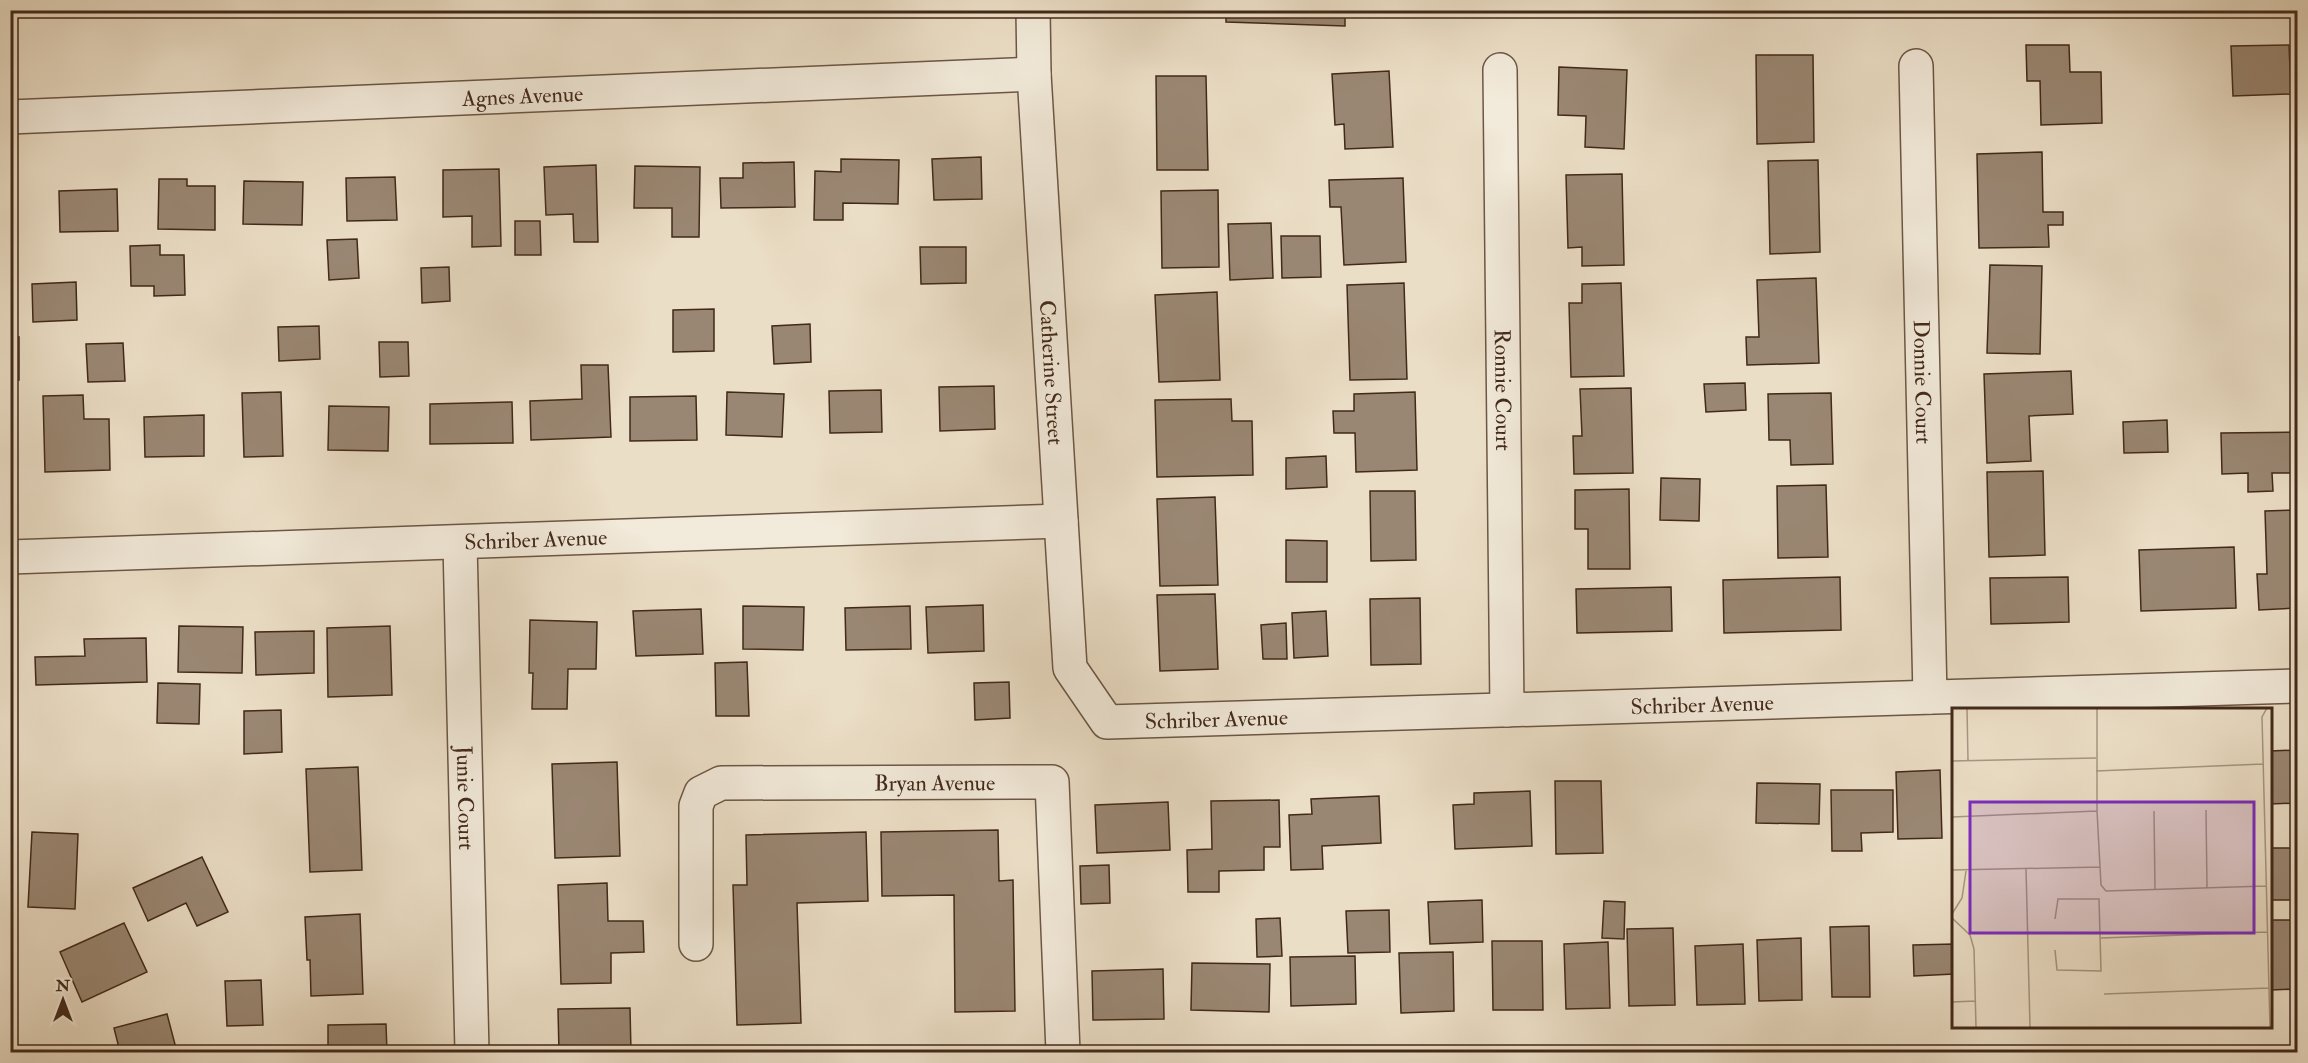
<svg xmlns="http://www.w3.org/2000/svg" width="2308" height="1063" viewBox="0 0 2308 1063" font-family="'IM FELL Double Pica',serif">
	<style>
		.building { fill: #9a8773; stroke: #42291a; stroke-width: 1.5 }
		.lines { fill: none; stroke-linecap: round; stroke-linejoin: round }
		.minor-casing { stroke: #6c5645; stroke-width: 36 }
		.minor { stroke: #f2eada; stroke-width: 33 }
		.labels { text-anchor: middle; stroke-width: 4.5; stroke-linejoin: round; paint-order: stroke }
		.street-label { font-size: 22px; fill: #42291a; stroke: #f2eada }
		.inset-road { fill: none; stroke: #a79681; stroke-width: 1.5 }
		.view { fill: #7b2cbf; fill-opacity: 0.15; stroke: #7b2cbf; stroke-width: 3 }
		.inset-edge { fill: none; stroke: #42291a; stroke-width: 3 }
	</style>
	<rect width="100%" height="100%" fill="#ebdec6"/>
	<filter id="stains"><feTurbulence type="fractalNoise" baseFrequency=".00333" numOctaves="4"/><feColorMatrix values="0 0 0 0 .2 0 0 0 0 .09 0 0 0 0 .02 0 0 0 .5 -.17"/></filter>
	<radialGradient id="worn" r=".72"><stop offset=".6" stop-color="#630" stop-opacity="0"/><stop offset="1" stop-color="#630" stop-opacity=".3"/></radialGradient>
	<g class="building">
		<polygon points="75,10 127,10 127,12 75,13"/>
		<polygon points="149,10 197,10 197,16 149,15"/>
		<polygon points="1226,10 1345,10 1345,26 1226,22"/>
		<polygon points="2026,45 2069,45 2070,72 2101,72 2102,123 2041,125 2040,81 2027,81"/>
		<polygon points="2289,45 2291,94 2233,96 2231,46"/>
		<polygon points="1756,55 1813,55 1814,142 1757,144"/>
		<polygon points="1559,67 1627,70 1624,149 1585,147 1586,116 1558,115"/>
		<polygon points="1389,71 1393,147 1345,149 1344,124 1335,125 1332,74"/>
		<polygon points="1156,76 1206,76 1208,170 1157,170"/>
		<polygon points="2042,152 2043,212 2063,212 2063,225 2048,225 2049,247 1979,248 1977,154"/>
		<polygon points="981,157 982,199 934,200 932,159"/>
		<polygon points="841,159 899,160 898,204 843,203 843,220 814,220 815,171 841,172"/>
		<polygon points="1818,160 1820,252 1770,254 1768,161"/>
		<polygon points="794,162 795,207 721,208 720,178 743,178 743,163"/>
		<polygon points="596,165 598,242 574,242 573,214 546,215 544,167"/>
		<polygon points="635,166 700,167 699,237 672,237 672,208 634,208"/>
		<polygon points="499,169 501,246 472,247 472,216 443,217 443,170"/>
		<polygon points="1622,174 1624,265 1582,266 1582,247 1568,248 1566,175"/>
		<polygon points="395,177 397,220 347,221 346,178"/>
		<polygon points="1403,178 1406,262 1344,265 1341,207 1330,207 1329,180"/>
		<polygon points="159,179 187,179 187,186 215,186 215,230 158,229"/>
		<polygon points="244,181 303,182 302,225 243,224"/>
		<polygon points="117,189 118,231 60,232 59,191"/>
		<polygon points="1218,190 1219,267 1162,268 1161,191"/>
		<polygon points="10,193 14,193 17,257 10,257"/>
		<polygon points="515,221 540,221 541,255 515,255"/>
		<polygon points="1271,223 1273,278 1230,280 1228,224"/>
		<polygon points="1281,236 1320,236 1321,277 1282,278"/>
		<polygon points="357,239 359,278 329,280 327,240"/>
		<polygon points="160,245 160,255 184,255 185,295 154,296 154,286 131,286 130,246"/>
		<polygon points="920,247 966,247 966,283 921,284"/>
		<polygon points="1990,265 2042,266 2040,354 1987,353"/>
		<polygon points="449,267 450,301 422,303 421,268"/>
		<polygon points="1816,278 1819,363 1747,365 1746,337 1759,337 1757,280"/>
		<polygon points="76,282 77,320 33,322 32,284"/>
		<polygon points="1404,283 1407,379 1350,380 1347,285"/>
		<polygon points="1621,283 1624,376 1571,377 1569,303 1582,303 1582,284"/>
		<polygon points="1217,292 1220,380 1159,382 1155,295"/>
		<polygon points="714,309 714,351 673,352 673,310"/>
		<polygon points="810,324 811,362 774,364 772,326"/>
		<polygon points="319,326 320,359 279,361 278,327"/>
		<polygon points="10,336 19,337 19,380 10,380"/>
		<polygon points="379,342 408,342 409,376 380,377"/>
		<polygon points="123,343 125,381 88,382 86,344"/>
		<polygon points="581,365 608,365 611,437 531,440 530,401 582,399"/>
		<polygon points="2071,371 2073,414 2029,416 2031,461 1987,463 1984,374"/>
		<polygon points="1745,383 1746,410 1706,412 1704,384"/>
		<polygon points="994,386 995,429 940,431 939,387"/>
		<polygon points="1631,388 1633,473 1574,474 1573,436 1582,436 1580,389"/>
		<polygon points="881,390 882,432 830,433 829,391"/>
		<polygon points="281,392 283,456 244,457 242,393"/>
		<polygon points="727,392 784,394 782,437 726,435"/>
		<polygon points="1415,392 1417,470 1356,472 1355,433 1334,433 1333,411 1354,411 1354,394"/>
		<polygon points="1831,393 1833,464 1791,465 1790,440 1769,440 1768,394"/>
		<polygon points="83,395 84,419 109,419 110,470 45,472 43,396"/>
		<polygon points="696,396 697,440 630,441 630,397"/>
		<polygon points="1231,399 1232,421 1252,421 1253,475 1157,477 1155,400"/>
		<polygon points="512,402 513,443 430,444 430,404"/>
		<polygon points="329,406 389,407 388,451 328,450"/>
		<polygon points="204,415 204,456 145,457 144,417"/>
		<polygon points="2167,420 2168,452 2124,453 2123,422"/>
		<polygon points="2298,432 2298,473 2272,473 2273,491 2248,492 2248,473 2222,474 2221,433"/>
		<polygon points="1326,456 1327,487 1286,489 1286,458"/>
		<polygon points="2043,471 2045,555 1989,557 1987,472"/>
		<polygon points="1661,478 1700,479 1699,521 1660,520"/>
		<polygon points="1826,485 1828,557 1778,558 1777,486"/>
		<polygon points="1629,489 1630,569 1588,569 1588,529 1575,529 1575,490"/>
		<polygon points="1370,491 1415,491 1416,560 1371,561"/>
		<polygon points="1215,497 1218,585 1160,586 1157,499"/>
		<polygon points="2298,510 2298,608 2259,610 2257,574 2267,574 2265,511"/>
		<polygon points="1286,540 1327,541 1327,582 1286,582"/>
		<polygon points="2234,547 2236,608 2141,611 2139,550"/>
		<polygon points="1840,577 1841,630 1724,633 1723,580"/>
		<polygon points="2068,577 2069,622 1991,624 1990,578"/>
		<polygon points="1671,587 1672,631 1577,633 1576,589"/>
		<polygon points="1215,594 1218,669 1160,671 1157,595"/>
		<polygon points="1420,598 1421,664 1371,665 1370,599"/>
		<polygon points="983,605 984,651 928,653 926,607"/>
		<polygon points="743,606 804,607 803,650 743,649"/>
		<polygon points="910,606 911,649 846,650 845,608"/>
		<polygon points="701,609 703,654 636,656 633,611"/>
		<polygon points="1326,611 1328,656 1294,658 1292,613"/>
		<polygon points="530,620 597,622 596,669 568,669 567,709 532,709 533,673 529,673"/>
		<polygon points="1286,623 1287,659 1263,659 1261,625"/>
		<polygon points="179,626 243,627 242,673 178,672"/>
		<polygon points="390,626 392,695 328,697 327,628"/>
		<polygon points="314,631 314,673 256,675 255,632"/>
		<polygon points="146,638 147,682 36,685 35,657 85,656 84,639"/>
		<polygon points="747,662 749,716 716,716 715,663"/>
		<polygon points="1009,682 1010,718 975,720 974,683"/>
		<polygon points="158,683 200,684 199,724 157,723"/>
		<polygon points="281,710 282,752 244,754 244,711"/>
		<polygon points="2298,750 2298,803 2270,804 2270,751"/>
		<polygon points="617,762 620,856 555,858 552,764"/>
		<polygon points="358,767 362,870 310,872 306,769"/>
		<polygon points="1940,770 1942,838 1898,839 1896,772"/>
		<polygon points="1555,781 1601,781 1603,853 1556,854"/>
		<polygon points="1757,783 1820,784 1819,824 1756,823"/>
		<polygon points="1831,790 1893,790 1893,832 1861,833 1862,851 1832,851"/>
		<polygon points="1530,791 1532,846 1455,849 1453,805 1474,804 1474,793"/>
		<polygon points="1379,796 1381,843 1322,846 1323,869 1291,870 1289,815 1312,814 1311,799"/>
		<polygon points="1279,800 1280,847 1264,847 1264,870 1219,871 1219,892 1188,892 1187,850 1212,849 1211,801"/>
		<polygon points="1168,802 1170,850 1097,853 1095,805"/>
		<polygon points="998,830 999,881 1013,880 1015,1011 955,1012 954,895 882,896 881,832"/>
		<polygon points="32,832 78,834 75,909 28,907"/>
		<polygon points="866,832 868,901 797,903 801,1023 737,1025 733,885 747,885 746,835"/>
		<rect x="2270" y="848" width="28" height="52"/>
		<polygon points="202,857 228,912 197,926 186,903 148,921 133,888"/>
		<polygon points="1109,865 1110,903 1081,904 1080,866"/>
		<polygon points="607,883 608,921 643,921 644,952 611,953 611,983 561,984 558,885"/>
		<polygon points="1482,900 1483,942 1430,944 1428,902"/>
		<polygon points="1604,901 1625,902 1624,939 1602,938"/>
		<polygon points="1389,910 1390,952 1348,953 1346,911"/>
		<polygon points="360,914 363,994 311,996 310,960 307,960 305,917"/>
		<polygon points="1280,918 1282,956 1257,957 1256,919"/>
		<polygon points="2270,920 2298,920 2298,972 2294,972 2295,989 2271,990"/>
		<polygon points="124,923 147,972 82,1002 60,952"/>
		<polygon points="1869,926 1870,997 1832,997 1830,927"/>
		<polygon points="1673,928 1675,1005 1629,1006 1627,929"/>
		<polygon points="1801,938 1802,1000 1759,1001 1757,940"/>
		<polygon points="1492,941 1542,941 1543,1010 1493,1010"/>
		<polygon points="1608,942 1610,1008 1566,1009 1564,944"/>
		<polygon points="1743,944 1745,1004 1697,1005 1695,946"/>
		<polygon points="1954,944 1954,974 1914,976 1913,945"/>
		<polygon points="1453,952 1454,1011 1401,1013 1399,953"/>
		<polygon points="1355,956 1356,1004 1291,1006 1290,957"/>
		<polygon points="1192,963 1270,964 1269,1012 1191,1010"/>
		<polygon points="1163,969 1164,1019 1093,1020 1092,971"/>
		<polygon points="261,980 263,1025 227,1026 225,981"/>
		<polygon points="630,1008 631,1052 559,1052 558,1009"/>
		<polygon points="167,1014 177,1052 120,1052 114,1028"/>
		<polygon points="386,1024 387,1052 328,1052 328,1025"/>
	</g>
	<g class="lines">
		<defs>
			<g id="minor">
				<path id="s1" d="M1033,10L1034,74L1070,668L1107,722L2298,686"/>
				<path id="s2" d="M1916,66L1930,697"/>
				<path id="s3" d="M1500,70L1507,710"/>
				<path id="s4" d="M10,117L1034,74"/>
				<path id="s5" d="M460,543L472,1052"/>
				<path id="s6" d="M10,557L1061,521"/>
				<path id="s7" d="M696,944V806L701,793L721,783L1052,782L1063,1052"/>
			</g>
		</defs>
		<use href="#minor" class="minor-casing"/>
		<use href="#minor" class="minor"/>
	</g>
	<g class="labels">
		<g class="street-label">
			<text dy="8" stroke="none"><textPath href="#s4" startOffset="513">Agnes Avenue</textPath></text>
			<text dy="8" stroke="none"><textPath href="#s1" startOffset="363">Catherine Street</textPath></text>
			<text dy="8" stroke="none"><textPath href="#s2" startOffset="316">Donnie Court</textPath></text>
			<text dy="8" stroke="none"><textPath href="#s3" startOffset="320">Ronnie Court</textPath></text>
			<text dy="8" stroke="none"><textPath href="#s6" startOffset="526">Schriber Avenue</textPath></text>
			<text dy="8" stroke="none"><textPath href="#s1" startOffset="1320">Schriber Avenue</textPath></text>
			<text dy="8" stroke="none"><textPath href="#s1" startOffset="834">Schriber Avenue</textPath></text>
			<text dy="8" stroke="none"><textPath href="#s7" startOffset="388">Bryan Avenue</textPath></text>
			<text dy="8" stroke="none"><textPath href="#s5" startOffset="255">Junie Court</textPath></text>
		</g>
	</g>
	<g transform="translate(1952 708)">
		<rect width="320" height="320" fill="#ebdec6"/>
		<path class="inset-road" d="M15,0L16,53M145,0V103L149,177L154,183L314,178M315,0L310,9L318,319M0,53L144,50M144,63L311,56M254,102L255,180M202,103L203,182M0,109L145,103M74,161L78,319M0,162L148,159M0,206L10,190L14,163M0,210L18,227L22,241L24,319M103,211L106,191H147L149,263L105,262L103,242M149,230L315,224M152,286L317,280M0,294L23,293"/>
		<path class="view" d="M18,94H302V225H18Z"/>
		<rect width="320" height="320" class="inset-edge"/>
	</g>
	<rect width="2308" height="1063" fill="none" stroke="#ebdec6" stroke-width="36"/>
	<rect x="12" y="12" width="2284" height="1039" fill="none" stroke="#42291a" stroke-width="3"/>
	<rect x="18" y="18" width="2272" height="1027" fill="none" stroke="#42291a" stroke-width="1.5"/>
	<g transform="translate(63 1000)" stroke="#f2eada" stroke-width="4.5" paint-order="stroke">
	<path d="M0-4.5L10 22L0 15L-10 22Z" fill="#42291a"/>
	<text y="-9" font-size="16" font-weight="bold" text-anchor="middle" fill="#42291a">N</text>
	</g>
	<rect width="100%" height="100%" filter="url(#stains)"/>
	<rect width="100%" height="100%" fill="url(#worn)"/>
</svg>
